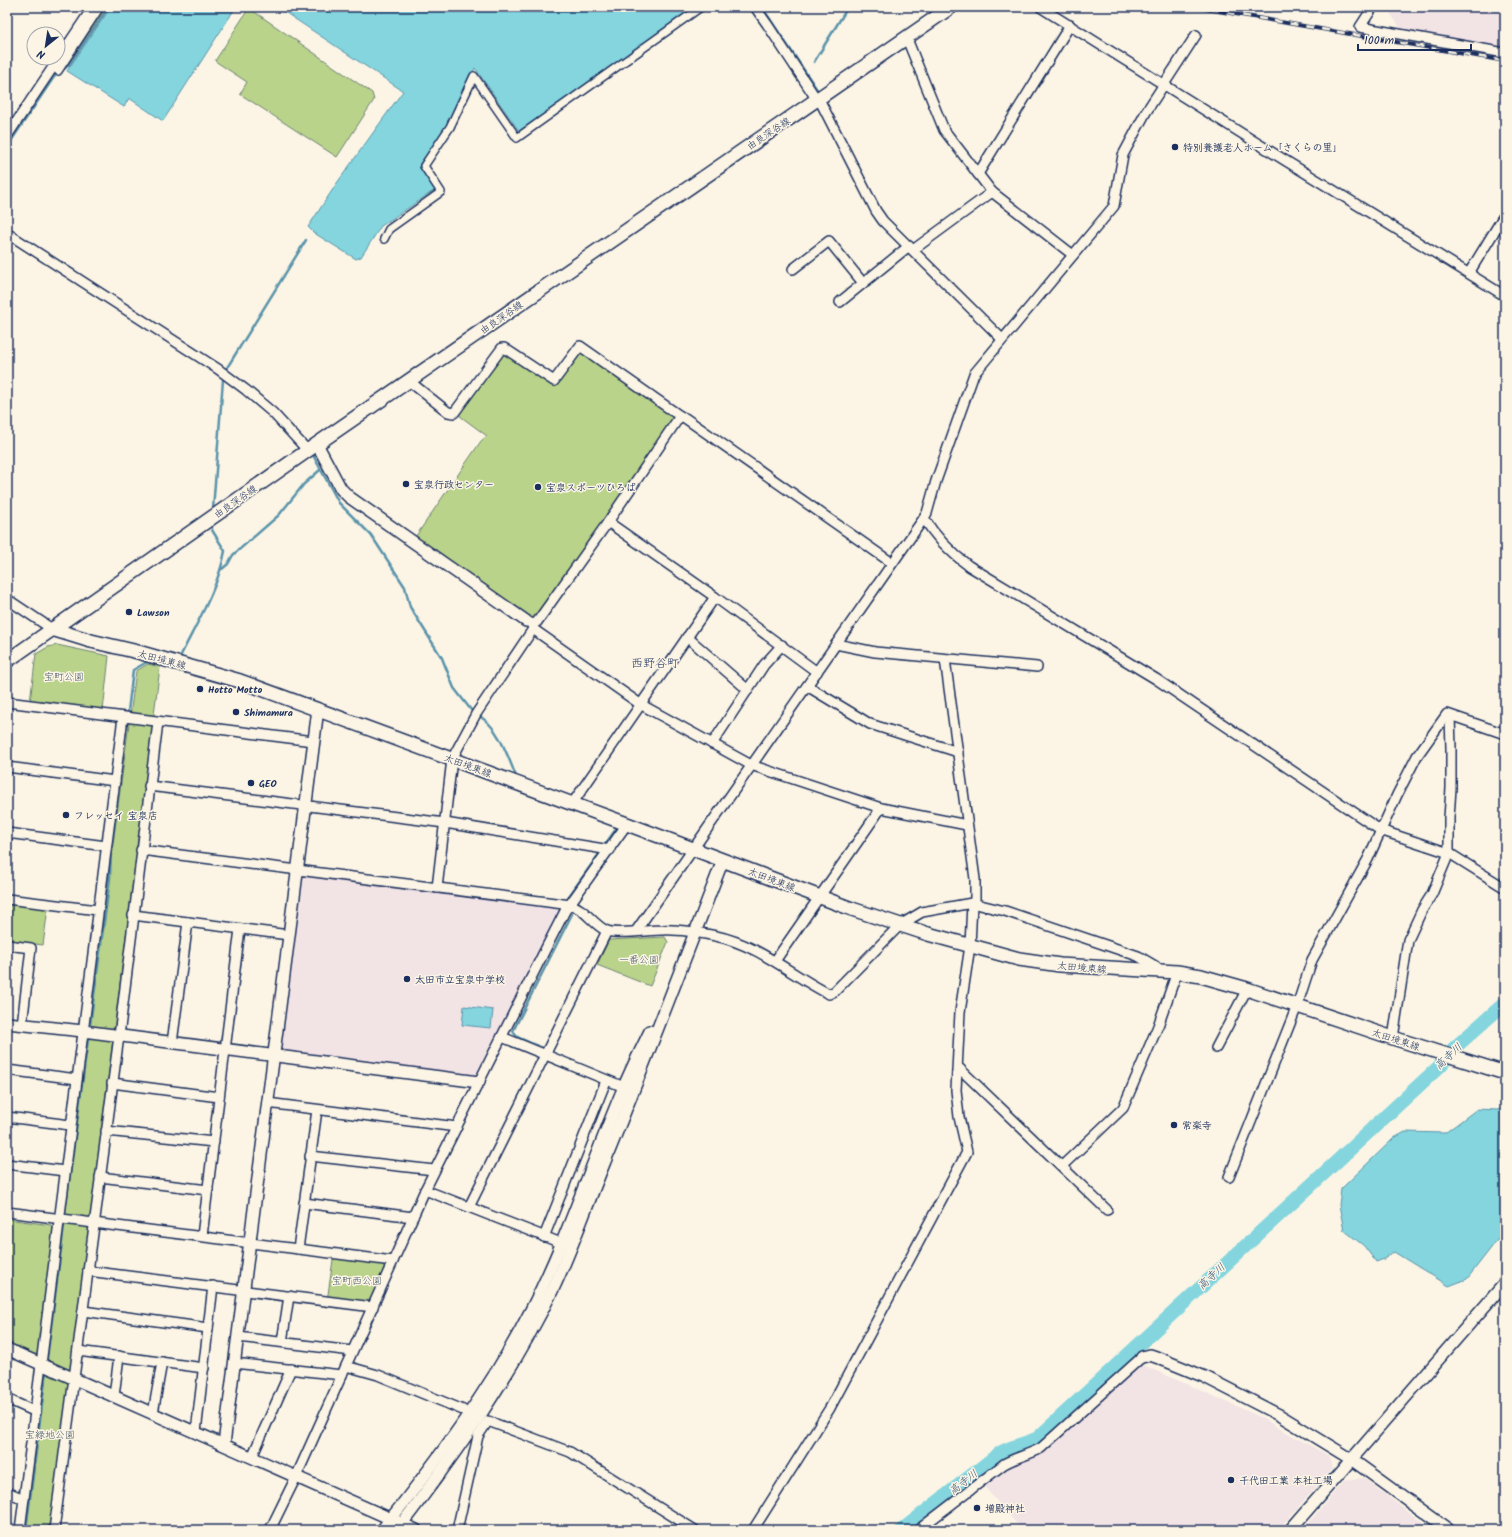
<svg xmlns="http://www.w3.org/2000/svg" width="1512" height="1537" viewBox="0 0 1512 1537" font-family="Kalam,'Klee One',sans-serif">
	<style>
		.built { fill: #f2e3e5 }
		.green { fill: #bad38a; stroke: #6a8174 }
		.water { fill: #84d5de; stroke: #5a93ab }
		.lines { fill: none; stroke-linecap: round; stroke-linejoin: round }
		.stream { stroke: #5a93ab; stroke-width: 2.5 }
		.river { stroke: #84d5de; stroke-width: 14 }
		.pedestrian-casing { stroke: #1b2f5e; stroke-width: 10 }
		.minor-casing { stroke: #1b2f5e; stroke-width: 12 }
		.tertiary-casing { stroke: #1b2f5e; stroke-width: 14 }
		.secondary-casing { stroke: #1b2f5e; stroke-width: 16 }
		.pedestrian { stroke: #fcf5e5; stroke-width: 7 }
		.minor { stroke: #fcf5e5; stroke-width: 9 }
		.tertiary { stroke: #fcf5e5; stroke-width: 11 }
		.secondary { stroke: #fcf5e5; stroke-width: 13 }
		.rail-casing { stroke: #1b2f5e; stroke-width: 4 }
		.rail { stroke: #fcf5e5; stroke-width: 2.5; stroke-dasharray: 8; stroke-linecap: butt }
		.poi-dot { fill: #1b2f5e; stroke: #fcf5e5; stroke-width: 1.5 }
		.labels { text-anchor: middle; stroke-width: 3; stroke-linejoin: round; paint-order: stroke }
		.street-label { font-size: 10px; fill: #1b2f5e; stroke: #fcf5e5 }
		.poi-label { font-size: 10px; font-weight: bold; fill: #1b2f5e; stroke: #fcf5e5; text-anchor: start }
		.park-label { font-size: 10px; fill: #435869; stroke: #fcf5e5 }
		.water-label { font-size: 11px; font-style: italic; fill: #35587e; stroke: #fcf5e5 }
		.quarter-label { font-size: 12px; fill: #1b2f5e; stroke: #fcf5e5 }
	</style>
	<rect width="100%" height="100%" fill="#fcf5e5"/>
	<filter id="ink" filterUnits="userSpaceOnUse"><feTurbulence type="fractalNoise" baseFrequency=".025" numOctaves="2"/><feDisplacementMap in="SourceGraphic" scale="8" xChannelSelector="R" yChannelSelector="G"/><feConvolveMatrix kernelMatrix="1 2 1 2 8 2 1 2 1" color-interpolation-filters="sRGB"/></filter>
	<g filter="url(#ink)">
		<g class="built">
			<polygon points="1386,7 1505,7 1505,51 1404,33"/>
			<polygon points="305,875 558,906 561,911 474,1077 284,1052 281,1047 301,879"/>
			<polygon points="1143,1365 1254,1414 1329,1456 1332,1469 1278,1530 1022,1530 983,1485 1010,1464 1043,1451 1137,1367"/>
			<polygon points="1363,1478 1419,1520 1432,1530 1302,1530 1345,1480"/>
		</g>
		<g class="green">
			<polygon points="103,7 107,7 67,66 64,67"/>
			<polygon points="249,8 372,93 374,100 337,157 240,94 247,82 215,61"/>
			<polygon points="502,352 505,352 556,387 579,353 583,352 675,416 675,420 535,619 531,619 417,541 416,536 481,441 487,436 460,416 459,412"/>
			<polygon points="57,645 109,656 103,711 30,702 36,654 48,647"/>
			<polygon points="148,664 160,667 51,1530 24,1530 62,1226 136,671"/>
			<polygon points="7,903 48,908 43,945 7,940"/>
			<polygon points="665,937 668,942 650,986 597,965 609,940"/>
			<polygon points="7,1219 51,1225 53,1229 40,1351 35,1355 7,1343"/>
			<polygon points="334,1253 393,1261 373,1307 327,1301"/>
		</g>
		<g class="water">
			<polygon points="111,7 236,7 163,121 129,98 124,107 67,71"/>
			<polygon points="277,7 698,7 519,131 475,68 450,124 420,163 419,167 435,190 381,226 361,257 356,259 314,233 308,227 337,183 403,91"/>
			<polygon points="464,1006 493,1010 491,1028 462,1025"/>
			<polygon points="1505,1108 1505,1230 1467,1279 1449,1286 1394,1252 1384,1259 1376,1262 1364,1246 1344,1230 1339,1205 1341,1189 1394,1138 1405,1132 1445,1133 1477,1109 1497,1110"/>
		</g>
		<g class="lines">
			<g class="stream">
				<polyline points="762,7 818,91"/>
				<polyline points="814,62 848,7"/>
				<polyline points="7,147 54,77 69,65 109,7"/>
				<polyline points="225,371 306,240"/>
				<polyline points="319,452 314,457 339,503 371,535 405,587 410,607 442,658 454,688 471,710"/>
				<polyline points="213,509 223,380"/>
				<polyline points="222,569 228,564 233,555 279,515 304,484 320,470"/>
				<path d="M179,659C196,624 218,589 225,551L212,530V525"/>
				<path d="M481,717C500,730 507,755 516,776"/>
				<polyline points="519,791 561,806"/>
				<polyline points="606,843 616,829 615,825 613,825"/>
				<polyline points="112,845 133,670 147,662 164,666"/>
				<polyline points="569,896 599,854"/>
				<polyline points="90,1025 110,878 111,850"/>
				<polyline points="555,1054 517,1037 513,1031 572,914"/>
				<polyline points="65,1212 88,1039"/>
				<polyline points="47,1359 64,1226"/>
				<polyline points="26,1530 46,1373"/>
			</g>
			<path class="river" d="M902,1530L1000,1453C1012,1446 1026,1444 1038,1438L1441,1065L1452,1050L1505,1003"/>
			<defs>
				<g id="pedestrian">
					<polyline points="58,71 100,7"/>
					<polyline points="384,239 389,229 441,192 424,166 450,127 474,76 517,138 701,7"/>
				</g>
				<g id="minor">
					<polyline points="755,7 767,24 817,100"/>
					<polyline points="1040,7 1257,143 1505,296"/>
					<polyline points="1373,7 1360,27 1505,53"/>
					<polyline points="907,39 944,130 992,192 1073,255"/>
					<polyline points="819,99 876,211 883,221 1002,339"/>
					<polyline points="7,136 93,7"/>
					<polyline points="978,174 1070,25"/>
					<polyline points="7,233 218,369 246,390 273,413 308,451"/>
					<polyline points="913,250 992,192"/>
					<polyline points="793,269 829,241 863,283"/>
					<polyline points="1469,273 1505,214"/>
					<polyline points="840,302 909,246"/>
					<polyline points="409,381 448,412 454,413 502,348 504,348 554,381 580,346 680,416 608,522 537,622 533,624 526,621"/>
					<polyline points="680,416 685,418 892,563"/>
					<path d="M924,518C936,538 950,552 969,566L1156,679L1380,830L1449,853L1505,888"/>
					<polyline points="608,522 715,597 817,672"/>
					<polyline points="7,599 52,629"/>
					<polyline points="533,624 533,629 640,704 751,765 881,808 967,825"/>
					<polyline points="687,637 748,690"/>
					<polyline points="836,644 875,652 1037,667"/>
					<polyline points="945,659 975,879 975,904"/>
					<polyline points="807,686 870,724 958,752"/>
					<polyline points="7,702 313,741"/>
					<polyline points="712,744 764,665 782,645"/>
					<polyline points="7,767 115,781"/>
					<polyline points="149,786 445,823 610,850"/>
					<polyline points="572,804 715,597"/>
					<polyline points="7,833 106,846"/>
					<path d="M141,850L571,905C586,909 593,925 607,931C619,935 649,930 662,930C677,929 701,933 716,936C759,945 791,975 829,994L835,991L900,925L922,912L972,903L1005,911L1138,956L1155,966L1158,972"/>
					<polyline points="437,888 452,759 476,714 533,629"/>
					<polyline points="7,899 98,910"/>
					<polyline points="133,915 289,935"/>
					<polyline points="636,931 924,518 927,513 936,481 974,374 1114,206 1123,155 1146,112 1196,35"/>
					<polyline points="7,945 31,948 22,1025"/>
					<polyline points="775,961 881,808"/>
					<polyline points="502,1037 624,1087"/>
					<polyline points="1393,1038 1408,940 1422,910 1432,894 1449,853 1449,818 1451,788 1451,748 1450,716"/>
					<polyline points="172,1043 188,922"/>
					<polyline points="1216,1048 1247,989"/>
					<polyline points="958,1067 1107,1210"/>
					<polyline points="7,1070 77,1079"/>
					<polyline points="112,1083 219,1097"/>
					<polyline points="267,1103 457,1127"/>
					<polyline points="7,1117 70,1125"/>
					<polyline points="106,1131 214,1142"/>
					<polyline points="310,1156 434,1170"/>
					<polyline points="7,1164 65,1171"/>
					<polyline points="1062,1166 1123,1108 1158,1026 1177,972"/>
					<polyline points="100,1177 208,1190"/>
					<polyline points="1229,1177 1297,1006 1312,960 1368,859 1397,795 1417,756 1447,714 1505,734"/>
					<polyline points="425,1190 561,1243"/>
					<polyline points="304,1203 413,1217"/>
					<polyline points="469,1207 607,931"/>
					<polyline points="7,1212 393,1261"/>
					<polyline points="202,1236 240,929"/>
					<polyline points="544,1237 606,1081"/>
					<polyline points="298,1249 317,1110"/>
					<polyline points="88,1271 373,1307"/>
					<polyline points="83,1311 208,1328"/>
					<polyline points="238,1337 352,1351"/>
					<polyline points="282,1342 289,1296"/>
					<polyline points="78,1351 204,1368"/>
					<polyline points="234,1363 342,1375"/>
					<polyline points="346,1366 378,1375 463,1410"/>
					<polyline points="114,1396 119,1356"/>
					<polyline points="7,1399 36,1412"/>
					<polyline points="153,1413 162,1362"/>
					<polyline points="196,1432 213,1286"/>
					<polyline points="252,1457 291,1369"/>
					<polyline points="7,1492 24,1499"/>
					<polyline points="20,1530 123,717"/>
					<polyline points="54,1530 119,1036 158,722"/>
					<polyline points="270,1530 296,1477 425,1190 545,950 565,911 627,824"/>
					<polyline points="457,1530 478,1436 488,1421 570,1452 695,1530"/>
					<polyline points="753,1530 830,1408 967,1152 959,1117 956,1090 960,1012 970,946 972,903"/>
					<path d="M918,1530L1004,1464C1016,1457 1029,1455 1041,1448L1142,1357"/>
				</g>
				<g id="tertiary">
					<polyline points="317,444 341,489 349,497 526,621"/>
					<polyline points="7,1023 83,1031 479,1082"/>
					<polyline points="7,1349 416,1530"/>
					<polyline points="1142,1357 1150,1355 1156,1357 1205,1377 1279,1415 1351,1459 1449,1530"/>
					<polyline points="224,1444 318,709"/>
					<path d="M382,1530C437,1461 491,1389 531,1310C567,1239 592,1162 623,1089C631,1069 641,1050 650,1031"/>
					<path d="M397,1530C456,1454 512,1374 554,1287C571,1251 584,1213 599,1176C642,1071 682,966 723,860"/>
					<polyline points="1290,1530 1505,1283"/>
				</g>
				<g id="secondary">
					<polyline points="52,629 91,641 138,652 240,681 627,824 852,909 928,934 1019,959 1060,965 1177,972 1201,976 1247,989 1393,1038 1505,1073"/>
					<polyline points="7,661 317,444 951,7"/>
				</g>
			</defs>
			<use href="#pedestrian" class="pedestrian-casing"/>
			<use href="#minor" class="minor-casing"/>
			<use href="#tertiary" class="tertiary-casing"/>
			<use href="#secondary" class="secondary-casing"/>
			<use href="#pedestrian" class="pedestrian"/>
			<use href="#minor" class="minor"/>
			<use href="#tertiary" class="tertiary"/>
			<use href="#secondary" class="secondary"/>
			<defs>
				<polyline id="rail" points="1195,7 1505,61"/>
			</defs>
			<use href="#rail" class="rail-casing"/>
			<use href="#rail" class="rail"/>
		</g>
	</g>
	<g class="poi-dot">
		<circle cx="1175" cy="147" r="4"/>
		<circle cx="406" cy="484" r="4"/>
		<circle cx="538" cy="487" r="4"/>
		<circle cx="129" cy="612" r="4"/>
		<circle cx="200" cy="689" r="4"/>
		<circle cx="236" cy="712" r="4"/>
		<circle cx="251" cy="783" r="4"/>
		<circle cx="66" cy="815" r="4"/>
		<circle cx="407" cy="979" r="4"/>
		<circle cx="1174" cy="1125" r="4"/>
		<circle cx="1231" cy="1480" r="4"/>
		<circle cx="977" cy="1508" r="4"/>
	</g>
	<g class="labels">
		<g class="street-label">
			<text transform="translate(768 133) rotate(-34)" y="4">由良深谷線</text>
			<text transform="translate(501 317) rotate(-35)" y="4">由良深谷線</text>
			<text transform="translate(235 501) rotate(-35)" y="4">由良深谷線</text>
			<text transform="translate(162 659) rotate(15)" y="4">太田境東線</text>
			<text transform="translate(468 765) rotate(20)" y="4">太田境東線</text>
			<text transform="translate(772 879) rotate(21)" y="4">太田境東線</text>
			<text transform="translate(1082 967) rotate(5)" y="4">太田境東線</text>
			<text transform="translate(1396 1039) rotate(18)" y="4">太田境東線</text>
		</g>
		<g class="poi-label">
			<text x="1183" y="151">特別養護老人ホーム「さくらの里」</text>
			<text x="414" y="488">宝泉行政センター</text>
			<text x="546" y="491">宝泉スポーツひろば</text>
			<text x="137" y="616">Lawson</text>
			<text x="208" y="693">Hotto Motto</text>
			<text x="244" y="716">Shimamura</text>
			<text x="259" y="787">GEO</text>
			<text x="74" y="819">フレッセイ 宝泉店</text>
			<text x="415" y="983">太田市立宝泉中学校</text>
			<text x="1182" y="1129">常楽寺</text>
			<text x="1239" y="1484">千代田工業 本社工場</text>
			<text x="985" y="1512">増殿神社</text>
		</g>
		<g class="park-label">
			<text x="64" y="680">宝町公園</text>
			<text x="639" y="963">一番公園</text>
			<text x="357" y="1284">宝町西公園</text>
			<text x="50" y="1438">宝緑地公園</text>
		</g>
		<g class="water-label">
			<text transform="translate(1448 1056) rotate(-43)" y="4">高寺川</text>
			<text transform="translate(1211 1276) rotate(-43)" y="4">高寺川</text>
			<text transform="translate(963 1482) rotate(-38)" y="4">高寺川</text>
		</g>
		<g class="quarter-label">
			<text x="655" y="667">西野谷町</text>
		</g>
	</g>
	<rect width="1512" height="1537" fill="none" stroke="#fcf5e5" stroke-width="24"/>
	<rect x="12" y="12" width="1488" height="1513" fill="none" stroke="#1b2f5e" stroke-width="1.5" filter="url(#ink)"/>
	<g transform="translate(46 46) rotate(210)"><circle r="19" fill="#fcf5e5" stroke="#a2a6af"/>
	<path d="M0-3L7 15L0 10L-7 15Z" fill="#1b2f5e"/>
	<text y="-6" font-size="11" font-weight="bold" text-anchor="middle" fill="#1b2f5e">N</text>
	</g>
	<path d="M1358 44v6h113v-6" fill="none" stroke="#1b2f5e" stroke-width="2"/>
	<text x="1364" y="44" font-size="12" fill="#1b2f5e" stroke="#fcf5e5" stroke-width="3" paint-order="stroke">100 m</text>
</svg>
